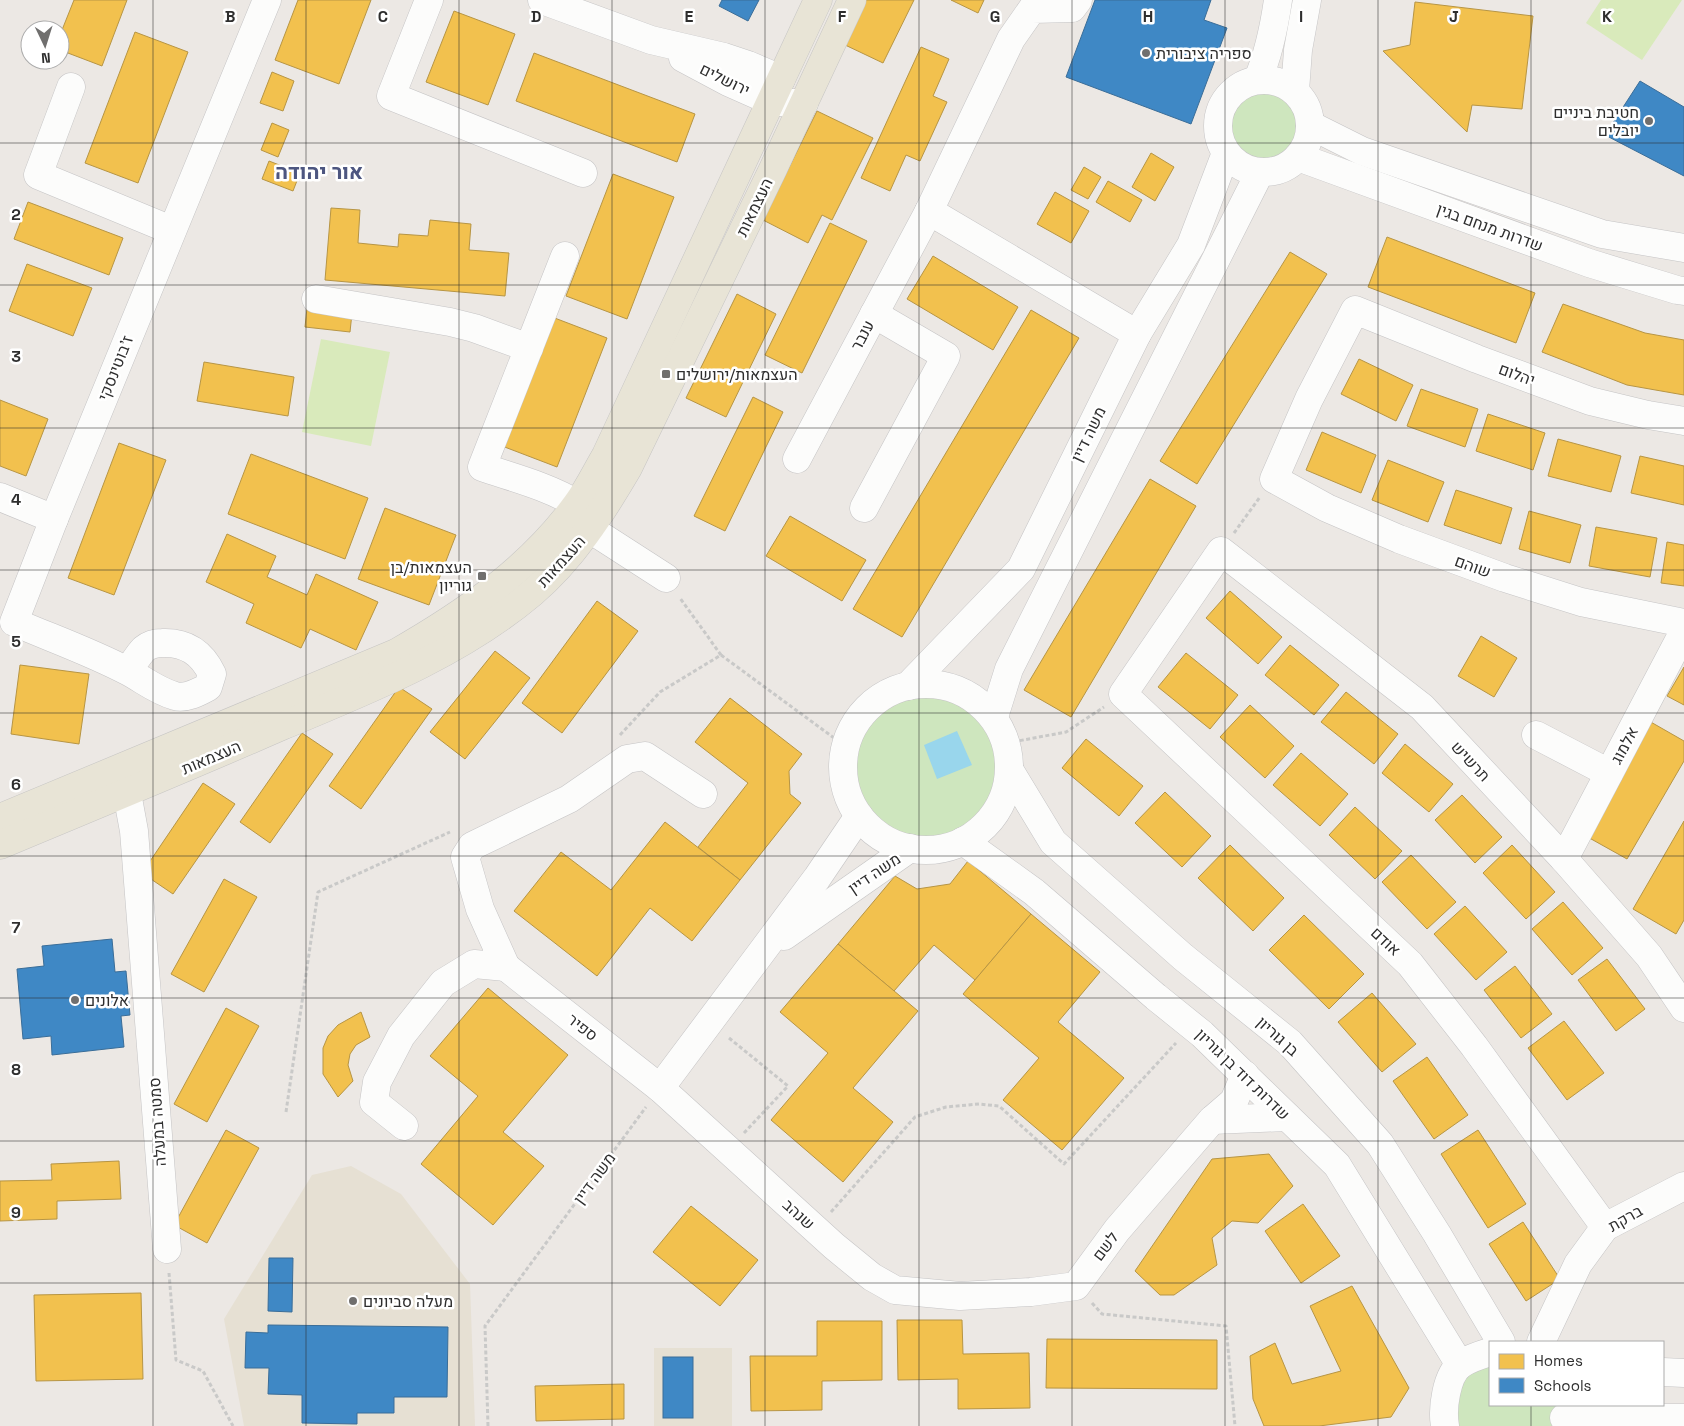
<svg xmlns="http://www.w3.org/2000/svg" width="1684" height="1426" viewBox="0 0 1684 1426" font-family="'Space Grotesk',Heebo,sans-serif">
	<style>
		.education { fill: #e6e0d3 }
		.green { fill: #cee6be }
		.pitch { fill: #d9eabb }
		.water { fill: #99d6ec }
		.homes { fill: #f2c14e; stroke: #b79544 }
		.schools { fill: #3f88c5; stroke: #3a6d98 }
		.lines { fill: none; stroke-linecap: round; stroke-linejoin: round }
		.minor-casing { stroke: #c5c4c5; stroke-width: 29 }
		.major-casing { stroke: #c6c5c4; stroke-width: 29 }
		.path { stroke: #c9c9c8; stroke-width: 3; stroke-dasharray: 4 2.5; stroke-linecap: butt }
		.minor { stroke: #fcfcfb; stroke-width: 28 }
		.major { stroke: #e8e4d6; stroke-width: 28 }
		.grid { fill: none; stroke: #2e2e2e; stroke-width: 1; stroke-opacity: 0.55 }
		.poi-dot { fill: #706f6e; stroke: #fff; stroke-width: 2 }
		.labels { text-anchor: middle; stroke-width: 5; stroke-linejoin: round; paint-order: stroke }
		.poi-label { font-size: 16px; fill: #2e2e2e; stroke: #fff; text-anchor: start }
		.street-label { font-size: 16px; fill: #2e2e2e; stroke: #fff }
		.district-label { font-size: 21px; font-weight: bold; fill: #4d5680; stroke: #fff }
		.grid-label { font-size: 16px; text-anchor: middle; font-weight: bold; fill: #2e2e2e; stroke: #fff; stroke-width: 5; stroke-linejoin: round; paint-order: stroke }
	</style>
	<rect width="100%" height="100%" fill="#ece8e4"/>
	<g class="education">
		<polygon points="351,1166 401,1194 470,1284 475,1426 244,1426 224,1319 312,1175"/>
		<rect x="654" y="1348" width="78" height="78"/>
	</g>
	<g class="green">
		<circle cx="1263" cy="125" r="43"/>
		<circle cx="926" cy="766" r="80"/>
		<polygon points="1490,1355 1490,1405 1560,1405 1560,1426 1448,1426 1453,1380"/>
	</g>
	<g class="pitch">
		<polygon points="1601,0 1682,0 1642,60 1586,23"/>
		<polygon points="321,339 390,352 371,446 302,432"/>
	</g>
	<polygon class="water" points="957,731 972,765 937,779 924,745"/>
	<g class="homes">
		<polygon points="74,0 127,0 102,66 60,50 60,35"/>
		<polygon points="298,0 371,0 339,84 275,60"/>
		<polygon points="865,0 914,0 883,63 843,44"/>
		<polygon points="951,0 984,0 978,13"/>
		<polygon points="1415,2 1533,16 1522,109 1472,105 1467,132 1383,51 1410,45"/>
		<polygon points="454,11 515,34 488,105 426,82"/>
		<polygon points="135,32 188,52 138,183 85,163"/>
		<polygon points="921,47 949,59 933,96 947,102 920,161 906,155 890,191 861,178"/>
		<polygon points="534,53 695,114 677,162 516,101"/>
		<polygon points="272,72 294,81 283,111 260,103"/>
		<polygon points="817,111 873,138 832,220 822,215 808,243 763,220"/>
		<polygon points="272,123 289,130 278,157 261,150"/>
		<polygon points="1151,153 1174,167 1155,201 1132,187"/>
		<polygon points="269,161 300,173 293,191 262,179"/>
		<polygon points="1084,167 1101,177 1088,199 1071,190"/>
		<polygon points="613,174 674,197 627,319 566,296"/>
		<polygon points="1108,181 1142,200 1130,222 1096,202"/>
		<polygon points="1055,192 1089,211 1071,243 1037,224"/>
		<polygon points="28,202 123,238 109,275 14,239"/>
		<polygon points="331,208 360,210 358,243 398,247 399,234 428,236 430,220 471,224 469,250 509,253 505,296 325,280"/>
		<polygon points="830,223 867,241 802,373 765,355"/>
		<polygon points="1387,237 1535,293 1516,343 1368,287"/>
		<polygon points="1290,252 1327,274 1197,484 1160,461"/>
		<polygon points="933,256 1018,307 993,350 907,299"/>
		<polygon points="27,264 92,288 73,336 9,311"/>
		<polygon points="737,294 776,314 726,417 686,398"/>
		<polygon points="1563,304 1645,333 1684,340 1684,395 1627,385 1542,352"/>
		<polygon points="307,308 352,313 350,332 305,327"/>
		<polygon points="1031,310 1079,338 902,637 853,609"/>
		<polygon points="552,317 607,338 557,467 502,446"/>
		<polygon points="1359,359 1413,385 1396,421 1341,394"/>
		<polygon points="204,362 294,377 288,416 197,401"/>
		<polygon points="1421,389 1478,409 1465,447 1407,426"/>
		<polygon points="753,397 783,412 725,531 694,516"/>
		<polygon points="0,400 48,419 26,476 0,466"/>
		<polygon points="1488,414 1545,433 1533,470 1476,451"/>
		<polygon points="1322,432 1376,455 1361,493 1306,470"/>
		<polygon points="1558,439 1621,456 1611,492 1548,476"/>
		<polygon points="119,443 166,460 114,595 68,578"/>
		<polygon points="251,454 368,498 345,559 228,514"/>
		<polygon points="1640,456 1684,466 1684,505 1631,493"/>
		<polygon points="1388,460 1444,482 1428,522 1372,500"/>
		<polygon points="1150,479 1196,506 1071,717 1024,690"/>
		<polygon points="1456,490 1512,508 1501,544 1444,525"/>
		<polygon points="385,508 456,535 429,605 358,579"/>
		<polygon points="1529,511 1581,525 1570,563 1519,549"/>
		<polygon points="790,516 866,560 842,601 766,556"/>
		<polygon points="1596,527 1657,538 1650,577 1589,566"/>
		<polygon points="227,534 276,556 267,577 307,595 316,574 378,602 356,650 310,629 301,648 246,623 254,604 206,582"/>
		<polygon points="1667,542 1684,545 1684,586 1661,583"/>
		<polygon points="1230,591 1282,637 1258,664 1206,618"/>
		<polygon points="597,601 638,631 562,733 522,703"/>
		<polygon points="1481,636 1517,658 1494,697 1458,676"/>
		<polygon points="1290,645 1339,685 1314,715 1265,675"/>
		<polygon points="495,651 530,678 465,759 430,732"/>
		<polygon points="1186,653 1238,695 1210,729 1158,687"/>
		<polygon points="20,665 89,674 79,744 11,734"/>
		<polygon points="1684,667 1684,705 1667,696"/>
		<polygon points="399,687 432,709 361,809 329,786"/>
		<polygon points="1346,692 1398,734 1374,764 1321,722"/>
		<polygon points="730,698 802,754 789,771 790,794 801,803 740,880 698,847 748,783 695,742"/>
		<polygon points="1250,705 1294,746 1265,778 1220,737"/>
		<polygon points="1649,721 1684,741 1684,761 1627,859 1584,835"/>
		<polygon points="302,733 333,754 270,843 240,822"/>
		<polygon points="1086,739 1143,786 1119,816 1062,768"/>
		<polygon points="1405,744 1453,784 1429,812 1382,773"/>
		<polygon points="1301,753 1348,794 1320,826 1273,785"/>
		<polygon points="203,783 235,804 173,894 142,873"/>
		<polygon points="1165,792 1211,836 1182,867 1135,823"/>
		<polygon points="1462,795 1502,837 1475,863 1435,820"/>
		<polygon points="1355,807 1402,851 1375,879 1329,835"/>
		<polygon points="1684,821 1684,920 1676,934 1633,909"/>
		<polygon points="665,822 740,880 692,941 650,908 597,976 514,911 561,852 611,890"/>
		<polygon points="1230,845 1284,898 1253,931 1198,878"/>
		<polygon points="1512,845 1555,892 1526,919 1483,873"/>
		<polygon points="1411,855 1456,902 1427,929 1382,882"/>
		<polygon points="968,861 1031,914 975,980 934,945 894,991 838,944 895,876 917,889 950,884"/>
		<polygon points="224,879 257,897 204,992 171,974"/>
		<polygon points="1563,902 1603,948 1572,975 1532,929"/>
		<polygon points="1465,906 1507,952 1476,980 1434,934"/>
		<polygon points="1031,914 1100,972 1058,1022 1124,1078 1062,1150 1003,1100 1039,1058 963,994"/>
		<polygon points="1304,915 1364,974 1329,1009 1269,950"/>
		<polygon points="838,944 918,1011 853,1088 893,1122 843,1182 771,1120 828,1053 780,1012"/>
		<polygon points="1607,959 1645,1009 1616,1031 1578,980"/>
		<polygon points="1515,966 1552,1014 1521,1038 1484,990"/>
		<polygon points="488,988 568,1055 503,1132 544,1166 493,1225 421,1164 478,1096 430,1056"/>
		<polygon points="1372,993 1416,1044 1382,1072 1338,1022"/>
		<polygon points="226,1008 259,1026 207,1122 174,1104"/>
		<polygon points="361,1012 370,1037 356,1045 350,1054 348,1065 353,1081 338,1097 323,1074 323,1048 328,1036 338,1025"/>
		<polygon points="1564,1021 1604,1073 1567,1100 1528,1048"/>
		<polygon points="1427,1057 1468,1115 1434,1139 1393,1081"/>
		<polygon points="226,1130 259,1148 207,1243 174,1225"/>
		<polygon points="1478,1130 1526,1204 1488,1228 1441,1154"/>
		<polygon points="1269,1154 1293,1186 1258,1223 1232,1221 1212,1238 1217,1265 1174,1295 1160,1295 1135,1271 1212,1159"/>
		<polygon points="119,1161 121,1199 57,1201 57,1219 0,1221 0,1181 52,1180 51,1164"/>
		<polygon points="1303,1204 1340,1256 1301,1283 1265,1231"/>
		<polygon points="691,1206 758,1260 720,1306 653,1252"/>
		<polygon points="1523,1222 1560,1279 1526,1301 1489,1244"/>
		<polygon points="1352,1286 1409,1388 1391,1417 1319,1426 1264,1426 1253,1399 1250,1356 1275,1343 1292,1384 1341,1371 1310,1306"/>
		<polygon points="141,1293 143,1379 36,1381 34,1295"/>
		<polygon points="897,1320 962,1320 963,1354 1029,1353 1030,1408 958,1409 958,1379 898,1380"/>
		<polygon points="817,1321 882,1321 882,1380 822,1381 822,1410 751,1411 750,1356 817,1356"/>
		<polygon points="1047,1339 1217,1340 1217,1389 1046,1388"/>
		<polygon points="624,1384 624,1419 536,1421 535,1386"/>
	</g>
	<g class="schools">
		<polygon points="722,0 759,0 748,21 719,6"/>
		<polygon points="1095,0 1211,0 1204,20 1227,28 1191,124 1066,77"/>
		<polygon points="1640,81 1684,107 1684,176 1605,135"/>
		<polygon points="112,939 115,972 126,971 130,1015 121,1016 124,1047 52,1055 51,1036 23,1039 17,969 44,966 42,946"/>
		<polygon points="269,1258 293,1258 292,1312 268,1311"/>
		<polygon points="268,1325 448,1327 447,1397 394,1397 394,1413 357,1413 357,1424 302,1423 302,1395 268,1394 269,1368 245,1368 246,1332 268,1333"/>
		<rect x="663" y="1357" width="30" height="61"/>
	</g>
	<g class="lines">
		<defs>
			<g id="minor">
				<polyline points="429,0 391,96 583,173"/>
				<polyline points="542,0 651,40 724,57 748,65 781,79"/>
				<polyline points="683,58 728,82 771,101 791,103 804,103"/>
				<path d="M1258,79C1269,53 1274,28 1278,0"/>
				<circle cx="1264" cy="126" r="46"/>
				<polyline points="71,87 38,175 171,230"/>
				<polyline points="1295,91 1298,50 1307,0"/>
				<polyline points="1310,125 1362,151 1602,234 1684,248"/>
				<polyline points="1298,157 1589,263 1677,290 1684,291"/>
				<polyline points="929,211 1137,334"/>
				<path d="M565,256L482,467C514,478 547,486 577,504"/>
				<polyline points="316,299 450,322 474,328 529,348"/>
				<polyline points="1684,421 1648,415 1590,401 1477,359 1355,310 1309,399 1274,479 1327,508 1399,539 1505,578 1581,602 1684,623"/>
				<polyline points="797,459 929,211 1011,39 1032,9 1072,8 1078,0"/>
				<polyline points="0,497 54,519"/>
				<polyline points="864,508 946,356 874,314"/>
				<polyline points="590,529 666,578"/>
				<path d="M128,671C133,664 138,655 144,649C150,644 156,643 162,643C186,642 202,653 212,674L208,687C199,692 186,699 175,696C157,691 144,680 127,671C91,652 51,638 14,622L54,519L267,0"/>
				<circle cx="926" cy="767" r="83"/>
				<polyline points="908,686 1021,569 1137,334 1191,245 1226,153"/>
				<polyline points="994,717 1009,669 1260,172"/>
				<polyline points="1536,735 1609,773"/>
				<polyline points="1010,771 1053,842 1183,957 1290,1043 1380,1144 1437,1234 1501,1342"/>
				<polyline points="127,793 134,831 167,1249"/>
				<polyline points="963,841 1034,892 1156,997 1202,1034 1337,1165 1460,1365"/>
				<polyline points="1564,859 1684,631"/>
				<polyline points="784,936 910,848"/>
				<polyline points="506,967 660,1088 834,1246 872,1277 895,1290 960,1296 1031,1292 1076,1286 1117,1230 1212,1120 1234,1101 1245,1075"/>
				<polyline points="660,1088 817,878 859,816"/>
				<polyline points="1212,1120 1287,1117"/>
				<polyline points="404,1126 374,1102 377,1082 401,1036 443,983 474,964 506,967 480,909 465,857 472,846 569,799 627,759 645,756 703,794"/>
				<polyline points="1605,1227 1474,1046 1410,964 1123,694 1221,551 1422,707 1564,859 1649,956 1684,1008"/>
				<polyline points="1541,1342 1578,1264 1605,1227 1684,1186"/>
				<polyline points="1663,1372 1684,1373"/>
				<polyline points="1564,1418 1684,1418"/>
				<path d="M1445,1426C1442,1409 1446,1375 1461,1364C1470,1358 1480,1355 1490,1352"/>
			</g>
			<g id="major">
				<path d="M0,818L396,653C464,614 530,569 577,504C588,489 596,472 606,455L818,0"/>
				<path d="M0,845C94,806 188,767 282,726C368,690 460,654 532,593C572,559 601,514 628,468L773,169L852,0"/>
			</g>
		</defs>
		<use href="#minor" class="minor-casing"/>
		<use href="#major" class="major-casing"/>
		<g class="path">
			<polyline points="1234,533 1260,497"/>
			<polyline points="721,655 845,746"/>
			<polyline points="620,735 660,692 721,655 680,598"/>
			<polyline points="1007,743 1066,732 1104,707"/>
			<polyline points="729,1038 788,1086 744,1133"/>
			<polyline points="286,1112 318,892 450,832"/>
			<polyline points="831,1212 915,1117 946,1107 979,1104 999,1106 1064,1164 1176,1043"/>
			<polyline points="169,1273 176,1360 203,1371 233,1426"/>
			<polyline points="1092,1303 1102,1314 1226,1326 1235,1426"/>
			<polyline points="488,1426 485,1326 646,1107"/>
		</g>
		<use href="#minor" class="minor"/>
		<use href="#major" class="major"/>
	</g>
	<path class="grid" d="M153,0V1426M306,0V1426M459,0V1426M612,0V1426M765,0V1426M919,0V1426M1072,0V1426M1225,0V1426M1378,0V1426M1531,0V1342M0,143H1684M0,285H1684M0,428H1684M0,570H1684M0,713H1684M0,856H1684M0,998H1684M0,1141H1684M0,1283H1684M1531,1405V1426"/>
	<g class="poi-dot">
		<circle cx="1146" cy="53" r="5"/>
		<circle cx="1649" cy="121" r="5"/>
		<rect x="661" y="369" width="10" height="10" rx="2.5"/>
		<rect x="477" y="571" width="10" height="10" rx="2.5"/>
		<circle cx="75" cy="1000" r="5"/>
		<circle cx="353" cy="1301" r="5"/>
	</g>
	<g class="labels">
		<g class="poi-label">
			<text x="1156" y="59">ספריה ציבורית</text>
			<text x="1639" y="118" text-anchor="end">חטיבת ביניים<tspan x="1639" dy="18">יובלים</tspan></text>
			<text x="676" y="380">העצמאות/ירושלים</text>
			<text x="472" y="573" text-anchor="end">העצמאות/בן<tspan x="472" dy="18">גוריון</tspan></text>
			<text x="85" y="1006">אלונים</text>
			<text x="363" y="1307">מעלה סביונים</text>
		</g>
		<g class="street-label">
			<text transform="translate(725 79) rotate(26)" y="6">ירושלים</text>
			<text transform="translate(754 207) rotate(-64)" y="6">העצמאות</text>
			<text transform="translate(1490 227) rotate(20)" y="6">שדרות מנחם בגין</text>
			<text transform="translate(862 335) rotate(-62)" y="6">ענבר</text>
			<text transform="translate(115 368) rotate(-68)" y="6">ז'בוטינסקי</text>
			<text transform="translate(1517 374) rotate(20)" y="6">יהלום</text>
			<text transform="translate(1088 434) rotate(-64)" y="6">משה דיין</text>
			<text transform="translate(561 561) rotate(-48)" y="6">העצמאות</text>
			<text transform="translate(1473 566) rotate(20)" y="6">שוהם</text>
			<text transform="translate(1624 745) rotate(-62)" y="6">אלמוג</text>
			<text transform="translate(211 757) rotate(-23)" y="6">העצמאות</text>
			<text transform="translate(1471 761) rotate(47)" y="6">תרשיש</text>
			<text transform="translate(874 873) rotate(-34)" y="6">משה דיין</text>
			<text transform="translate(1386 941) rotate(43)" y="6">אודם</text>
			<text transform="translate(583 1027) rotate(38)" y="6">ספיר</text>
			<text transform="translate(1278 1036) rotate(42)" y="6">בן גוריון</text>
			<text transform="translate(1243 1074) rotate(44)" y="6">שדרות דוד בן גוריון</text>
			<text transform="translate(157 1122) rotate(-94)" y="6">סמטה במעלה</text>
			<text transform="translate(594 1178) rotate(-54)" y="6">משה דיין</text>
			<text transform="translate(799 1214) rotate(42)" y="6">שנהב</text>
			<text transform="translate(1625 1218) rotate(-30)" y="6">ברקת</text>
			<text transform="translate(1105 1246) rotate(-53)" y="6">לשם</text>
		</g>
		<g class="district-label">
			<text x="319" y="179">אור יהודה</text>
		</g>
	</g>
	<g class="grid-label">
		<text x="230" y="22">B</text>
		<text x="383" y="22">C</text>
		<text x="536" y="22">D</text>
		<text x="689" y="22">E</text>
		<text x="842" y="22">F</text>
		<text x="995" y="22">G</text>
		<text x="1148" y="22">H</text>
		<text x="1301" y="22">I</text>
		<text x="1454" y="22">J</text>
		<text x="1607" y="22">K</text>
		<text x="16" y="220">2</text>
		<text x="16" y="362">3</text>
		<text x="16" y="505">4</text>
		<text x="16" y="647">5</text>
		<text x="16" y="790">6</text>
		<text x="16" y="933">7</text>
		<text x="16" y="1075">8</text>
		<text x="16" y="1218">9</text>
	</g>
	<rect x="1489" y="1341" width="175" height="65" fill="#ffffff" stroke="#ababab"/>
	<rect x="1499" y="1354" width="25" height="15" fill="#f2c14e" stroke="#ababab"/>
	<text x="1534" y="1366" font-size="15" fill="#2e2e2e">Homes</text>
	<rect x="1499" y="1378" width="25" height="15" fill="#3f88c5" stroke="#ababab"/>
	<text x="1534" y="1391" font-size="15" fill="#2e2e2e">Schools</text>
	<g transform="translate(45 45) rotate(176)"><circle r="24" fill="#ffffff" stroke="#ababab"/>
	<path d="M0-4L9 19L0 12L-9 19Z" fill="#706f6e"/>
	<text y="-8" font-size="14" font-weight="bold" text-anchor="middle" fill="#2e2e2e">N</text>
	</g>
</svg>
